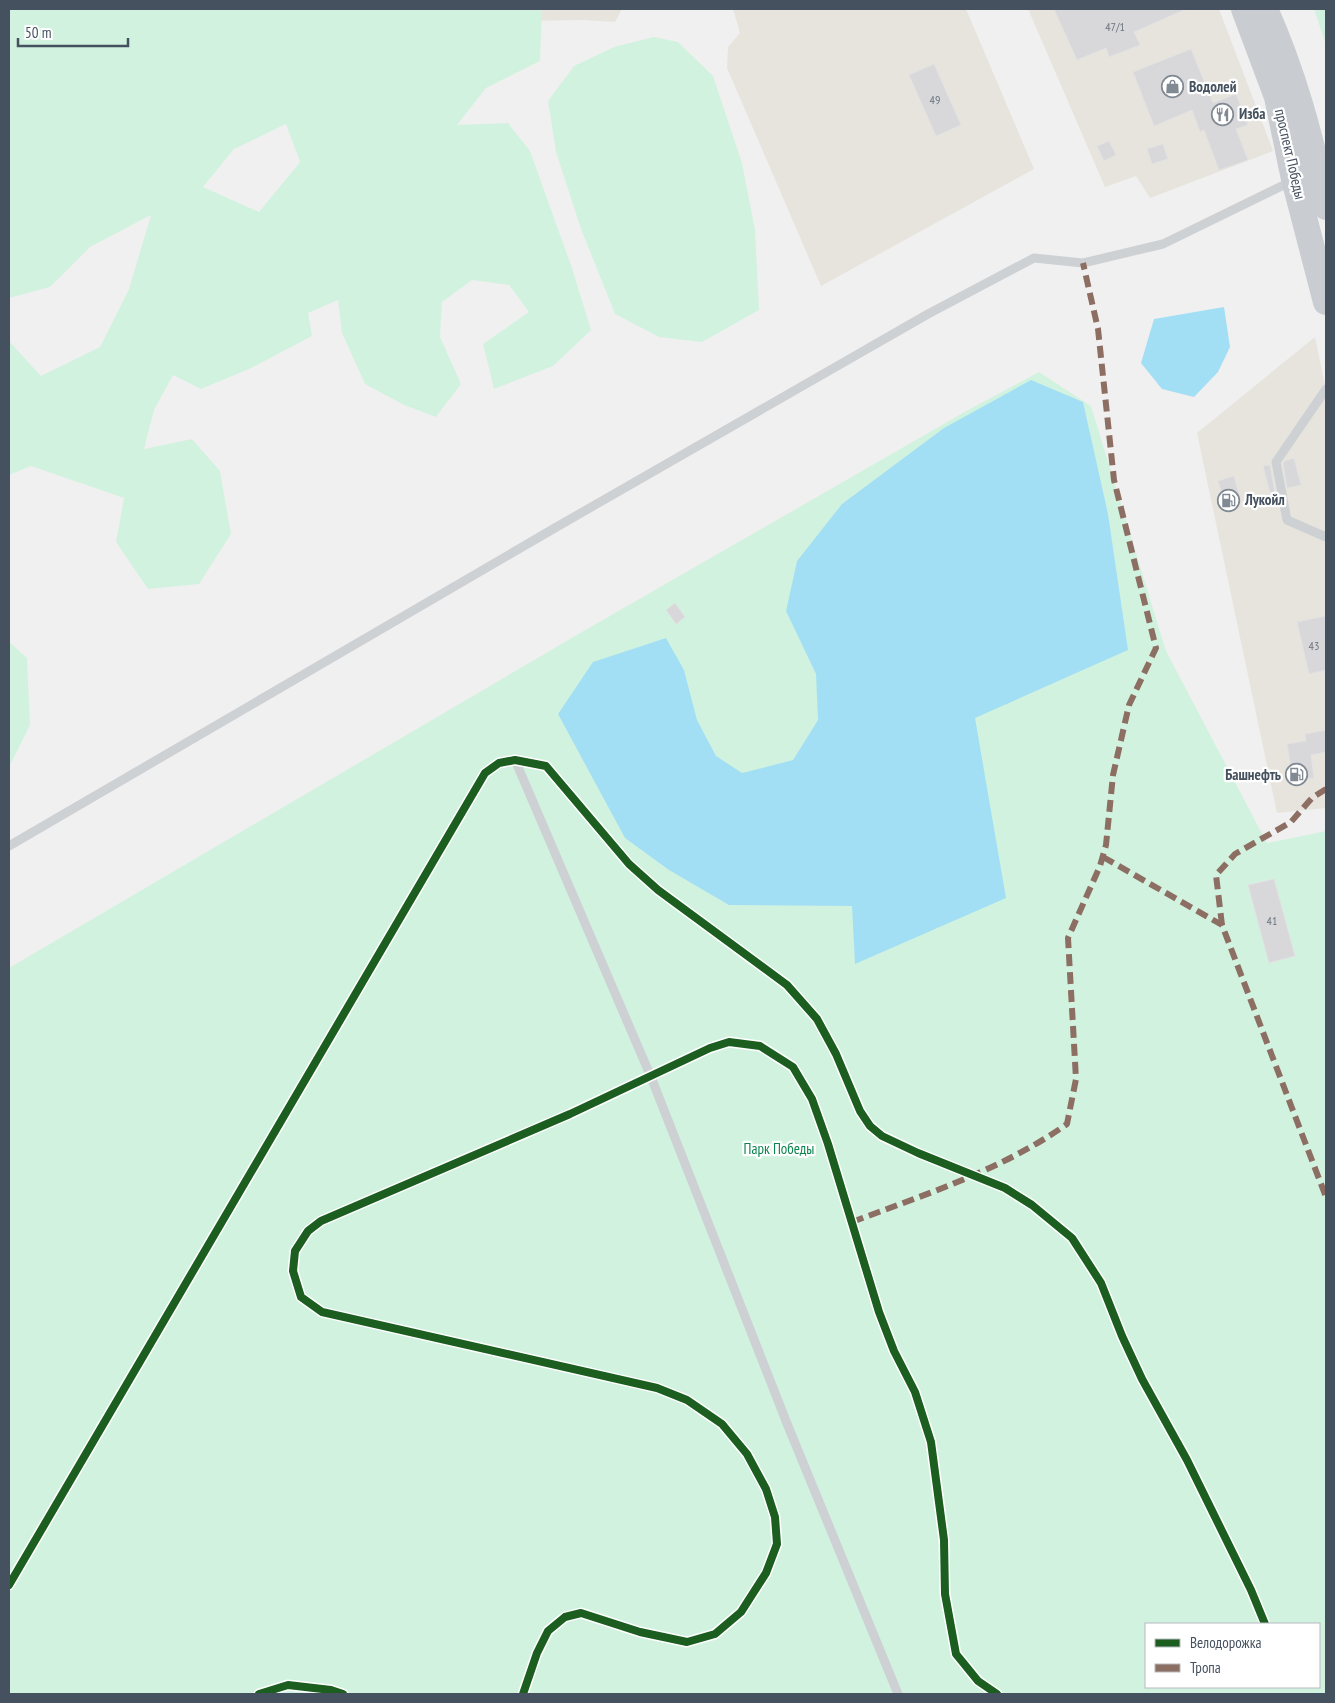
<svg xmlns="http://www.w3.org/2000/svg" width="1335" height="1703" viewBox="0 0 1335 1703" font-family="'PT Sans Narrow',sans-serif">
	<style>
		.commercial { fill: #e6e4dd }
		.green { fill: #d2f2e0; fill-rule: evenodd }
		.water { fill: #a3dff4 }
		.building { fill: #d8d8da; stroke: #e2e2e3 }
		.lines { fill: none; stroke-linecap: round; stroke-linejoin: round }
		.lane { stroke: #ced1d4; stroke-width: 9 }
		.primary { stroke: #c9ccd1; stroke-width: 26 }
		.quiet { stroke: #8d6e63; stroke-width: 6; stroke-dasharray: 12 6; stroke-linecap: butt }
		.cycleway-casing { stroke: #fff; stroke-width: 11 }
		.cycleway { stroke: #1b5e20; stroke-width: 8 }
		.labels { text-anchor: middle; stroke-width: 4.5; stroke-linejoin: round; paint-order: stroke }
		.number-label { font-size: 12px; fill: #6b747f }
		.poi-label { font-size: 15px; font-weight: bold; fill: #45515f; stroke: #fff; text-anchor: start }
		.street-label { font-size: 15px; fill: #45515f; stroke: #fff }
		.park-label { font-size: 15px; fill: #0c844e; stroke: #fff }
	</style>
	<rect width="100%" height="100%" fill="#f1f0f0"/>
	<g class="commercial">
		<polygon points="524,9 622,9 615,22 584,20 523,21"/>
		<polygon points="733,9 966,9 1034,169 821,286 727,68 728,47 740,33"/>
		<polygon points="1028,9 1219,9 1273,151 1150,198 1136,176 1105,187"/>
		<polygon points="1315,337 1326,390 1326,808 1277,813 1197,433"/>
	</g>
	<g class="green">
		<path d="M9,9H542L540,61L486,88L457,125L508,123L530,151L572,268L591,330L553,366L494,389L483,344L529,312L509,285L472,280L442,302L440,337L461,384L436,417L404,405L365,384L342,333L338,300L308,313L312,336L249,369L201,389L173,375L154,410L144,449L192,439L220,471L231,534L199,584L148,589L116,542L124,498L31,466L9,475V341L41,376L100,347L129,289L151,215L90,247L50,287L9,298ZM286,124L300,162L259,212L203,187L234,149Z"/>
		<polygon points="1314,9 1326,9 1326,45"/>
		<polygon points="654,37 678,42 713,76 742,163 755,230 759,310 702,342 659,337 615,314 581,229 556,152 548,101 574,66 614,47"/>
		<path d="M1039,372L1091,406L1166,651L1267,843L1326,831V1694H9V968L575,636L968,410ZM1146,1624H1319V1687H1146Z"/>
		<polygon points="9,642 27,658 30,725 9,767"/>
	</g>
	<g class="water">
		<polygon points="1224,307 1230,347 1218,372 1194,397 1162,389 1141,363 1154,319"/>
		<polygon points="1031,380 1083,402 1108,514 1128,650 975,718 1006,898 855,964 852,906 729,905 669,870 625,838 558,714 593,662 666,638 684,670 697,720 716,756 742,773 793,760 818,720 816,674 786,611 797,561 842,504 944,428"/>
	</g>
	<g class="building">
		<polygon points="1054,9 1186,9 1134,32 1140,45 1109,57 1106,48 1077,60"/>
		<polygon points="1191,49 1213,103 1236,94 1248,125 1236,129 1248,160 1219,170 1204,130 1200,132 1192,110 1154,126 1133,72"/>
		<polygon points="934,64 961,125 936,136 909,75"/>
		<polygon points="1109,141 1116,155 1104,161 1097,146"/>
		<polygon points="1163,144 1168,159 1152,164 1147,149"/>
		<polygon points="1294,458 1301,485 1287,488 1283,463 1285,461"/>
		<polygon points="1270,465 1275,492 1270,493 1263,466"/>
		<polygon points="1234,476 1241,502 1225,506 1218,481"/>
		<polygon points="675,603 685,617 676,624 666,610"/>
		<polygon points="1326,616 1326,670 1309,674 1297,622"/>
		<polygon points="1326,730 1326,752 1311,755 1314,778 1293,781 1287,744 1306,741 1305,734"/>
		<polygon points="1274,879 1295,956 1269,963 1248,885"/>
	</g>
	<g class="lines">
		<g class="lane">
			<polyline points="1326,389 1276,462 1287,520 1326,537"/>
			<polyline points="515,760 651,1077 788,1426 898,1694"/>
			<polyline points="9,846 560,525 928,314 1034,258 1083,263 1163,244 1292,181"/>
		</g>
		<g class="primary">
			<polyline points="1244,9 1277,97 1294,179 1326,302"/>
			<path d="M1265,9C1294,73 1311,139 1326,207"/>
		</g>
		<g class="quiet">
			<polyline points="1103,857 1222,925 1326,1197"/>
			<polyline points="1222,925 1216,875 1235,854 1291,822 1312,798 1326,789"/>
			<path d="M852,1222C926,1194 1002,1170 1067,1124L1076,1079L1068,938L1100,866L1106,845L1113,775L1129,705L1156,648L1114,480L1098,329L1083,263"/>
		</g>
		<defs>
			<g id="cycleway">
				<polyline points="9,1585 485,773 499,763 515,760 546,766 629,864 658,890 787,985 817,1019 836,1054 860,1111 870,1126 882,1136 918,1153 1005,1188 1032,1205 1072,1238 1101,1283 1122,1336 1142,1379 1187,1460 1251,1590 1265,1624"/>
				<polyline points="259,1694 288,1685 331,1690 343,1694"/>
				<polyline points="523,1694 537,1653 548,1631 565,1617 581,1613 640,1632 687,1642 715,1634 741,1612 766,1573 777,1544 775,1517 766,1489 747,1454 722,1424 687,1400 657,1388 322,1312 301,1297 293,1271 295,1251 308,1231 321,1221 570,1114 710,1048 729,1042 760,1046 793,1067 812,1099 828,1144 879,1312 894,1351 915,1392 931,1442 944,1540 945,1594 956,1654 978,1681 997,1694"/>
			</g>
		</defs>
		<use href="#cycleway" class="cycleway-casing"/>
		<use href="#cycleway" class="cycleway"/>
	</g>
	<defs>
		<symbol id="shop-ring" viewBox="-11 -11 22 22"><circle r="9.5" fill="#fff" stroke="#818992" stroke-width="1.5"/><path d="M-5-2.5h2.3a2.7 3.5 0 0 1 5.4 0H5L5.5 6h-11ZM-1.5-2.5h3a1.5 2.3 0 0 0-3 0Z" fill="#818992"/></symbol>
		<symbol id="restaurant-ring" viewBox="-11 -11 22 22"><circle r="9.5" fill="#fff" stroke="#818992" stroke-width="1.5"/><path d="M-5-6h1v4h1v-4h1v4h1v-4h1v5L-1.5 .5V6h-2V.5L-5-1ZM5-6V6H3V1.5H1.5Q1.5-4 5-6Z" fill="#818992"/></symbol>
		<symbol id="fuel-ring" viewBox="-11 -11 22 22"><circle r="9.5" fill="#fff" stroke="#818992" stroke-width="1.5"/><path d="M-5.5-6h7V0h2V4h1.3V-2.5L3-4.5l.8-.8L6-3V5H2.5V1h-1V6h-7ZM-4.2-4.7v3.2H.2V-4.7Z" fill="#818992"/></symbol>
	</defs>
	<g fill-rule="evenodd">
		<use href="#shop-ring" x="1160" y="74" width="25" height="25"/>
		<use href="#restaurant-ring" x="1210" y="102" width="25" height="25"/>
		<use href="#fuel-ring" x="1216" y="488" width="25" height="25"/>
		<use href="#fuel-ring" x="1284" y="762" width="25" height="25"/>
	</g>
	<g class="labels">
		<g class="number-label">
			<text x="1115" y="31">47/1</text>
			<text x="935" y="104">49</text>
			<text x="1314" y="650">43</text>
			<text x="1272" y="925">41</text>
		</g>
		<g class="poi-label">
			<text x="1189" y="92">Водолей</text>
			<text x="1239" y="119">Изба</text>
			<text x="1245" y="505">Лукойл</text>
			<text x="1281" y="780" text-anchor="end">Башнефть</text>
		</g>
		<g class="street-label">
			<text transform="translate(1290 154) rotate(77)" y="5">проспект Победы</text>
		</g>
		<g class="park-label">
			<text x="779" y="1154">Парк Победы</text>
		</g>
	</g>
	<rect width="1335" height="1703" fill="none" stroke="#45515f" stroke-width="20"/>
	<rect x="1145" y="1623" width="175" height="65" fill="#ffffff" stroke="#b5b9bf"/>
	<rect x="1155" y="1639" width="25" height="8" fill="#1b5e20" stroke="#b5b9bf"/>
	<text x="1190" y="1648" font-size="15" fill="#45515f">Велодорожка</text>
	<rect x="1155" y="1664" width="25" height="8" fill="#8d6e63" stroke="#b5b9bf"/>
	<text x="1190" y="1673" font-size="15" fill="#45515f">Тропа</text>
	<path d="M18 38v8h110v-8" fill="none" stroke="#45515f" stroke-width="2.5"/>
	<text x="25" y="38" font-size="15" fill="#45515f" stroke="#ffffff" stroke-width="4" paint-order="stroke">50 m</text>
</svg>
